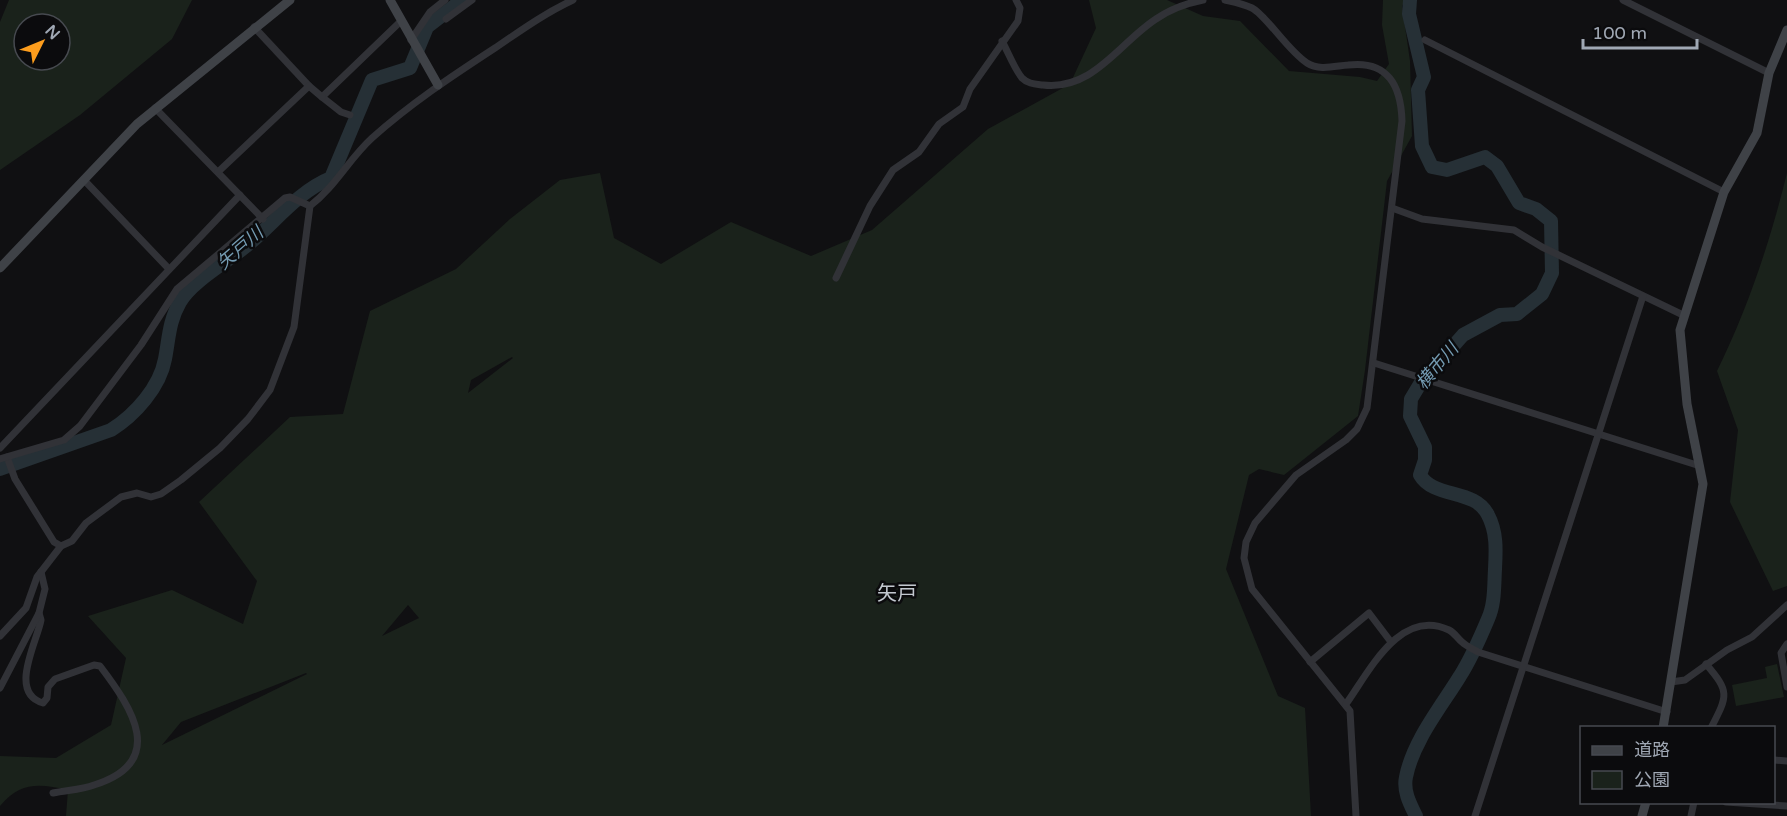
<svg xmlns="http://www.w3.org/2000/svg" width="1787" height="816" viewBox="0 0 1787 816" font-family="'Varela Round','Noto Sans JP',sans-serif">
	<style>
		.green { fill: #1a221b; fill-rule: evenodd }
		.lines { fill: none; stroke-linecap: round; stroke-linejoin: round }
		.river { stroke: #263036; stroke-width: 14 }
		.street { stroke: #313237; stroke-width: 7 }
		.secondary { stroke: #3f4247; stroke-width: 9 }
		.labels { text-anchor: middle; stroke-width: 5; stroke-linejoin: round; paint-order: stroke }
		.water-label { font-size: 18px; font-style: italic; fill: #749bb2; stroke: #0b0b0d }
		.quarter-label { font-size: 20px; fill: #c2c7cf; stroke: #0b0b0d }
	</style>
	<rect width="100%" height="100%" fill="#101012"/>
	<g class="green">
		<path d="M9,0H192L172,39L80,115L0,170V22ZM24,24H60V60H24Z"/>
		<path d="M1089,0H1167L1203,16L1240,21L1289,71L1360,77L1377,81L1389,64L1382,25L1383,0H1405L1402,6L1410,61L1412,136L1387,181L1365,370L1358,416L1284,475L1259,469L1249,475L1226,569L1278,696L1305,708L1311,816H66L68,790C40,784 21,781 0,806V756L56,758L111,725L126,658L88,616L172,590L243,624L257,581L199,502L290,417L343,414L370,311L456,269L510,219L560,180L600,173L614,238L661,264L731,222L811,256L872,230L988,129L1070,84L1096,28ZM512,357L513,358L468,393L471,380ZM408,605L419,618L382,636ZM306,673L307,674L162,745L181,722Z"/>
		<path d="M1787,173V586L1773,591L1730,502L1738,430L1717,371C1748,308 1770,242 1787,173Z"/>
		<polygon points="1777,664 1784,697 1736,706 1732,685 1767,678 1765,667"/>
	</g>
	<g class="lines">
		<g class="river">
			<path d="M1410,0L1409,14L1424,77L1418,90L1422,146L1432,167L1447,170L1485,157L1497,166L1519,203L1536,209L1551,221L1552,273L1542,294L1517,314L1500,315L1463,335L1420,384L1411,399L1410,416L1425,447V460L1420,475C1434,499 1475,488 1488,515C1497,532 1496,550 1495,569C1494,585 1495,604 1488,619C1480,638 1471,659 1460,676C1441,707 1413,741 1406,777C1403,791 1410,804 1416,816"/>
			<path d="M0,469L111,430C135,415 160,387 165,359C169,338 169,321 180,302C192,281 230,260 250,243C276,221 299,191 331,178L372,80L410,68L427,27L462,0"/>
		</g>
		<g class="street">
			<path d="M1225,0C1234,2 1244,4 1252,8C1266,15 1288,51 1307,63C1319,71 1335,66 1348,65C1388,60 1401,86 1402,121L1367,408L1357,429L1346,440L1296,475L1255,523L1246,542L1244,558L1252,589L1350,711L1356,816"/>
			<polyline points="1623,0 1769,73"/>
			<polyline points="446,19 472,0"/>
			<polyline points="254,27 309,86"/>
			<polyline points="411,40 430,12 445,0"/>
			<polyline points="1425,40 1724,192"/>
			<path d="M1002,41C1008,52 1014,68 1022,78C1028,84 1035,84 1043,85C1093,91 1119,43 1156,19C1169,10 1188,3 1203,0"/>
			<polyline points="155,108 263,219"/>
			<polyline points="350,115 341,112 322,97 401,21"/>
			<polyline points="218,172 309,86 322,97"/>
			<polyline points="84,180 169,269"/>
			<polyline points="1392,208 1422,219 1514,230 1542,247 1683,315"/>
			<polyline points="836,278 870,206 893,170 919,152 939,124 963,107 970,89 1018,21 1020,8 1016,0"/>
			<polyline points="1374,363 1700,466"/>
			<polyline points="0,448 240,195"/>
			<polyline points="7,457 15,479 54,542 61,546"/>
			<polyline points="0,459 64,440 80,426 141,345 177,289 285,198 290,197 310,206"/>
			<path d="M41,572L45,589L39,613L41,620C37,642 8,693 43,703L47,698L48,687L55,679L94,665L100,666C132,708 168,762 94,785C81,790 66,790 53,793"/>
			<path d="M0,636L26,608L37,577L61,546L72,541L86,523L121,497L137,493L151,497L161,494L181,480L220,448L248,419L270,390L294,327L310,206C335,187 349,159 372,138C410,104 452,76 495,48C520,31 545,13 573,0"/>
			<polyline points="1787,644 1781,653 1787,687"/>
			<polyline points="1310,662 1369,613 1391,642"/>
			<path d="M1706,664C1730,692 1728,695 1711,728"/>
			<polyline points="1671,682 1685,680 1727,650 1752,637 1787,605"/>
			<polyline points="0,688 39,613"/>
			<path d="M1346,704C1369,672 1400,607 1449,630C1455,633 1457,638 1462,642C1466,646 1473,649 1478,652L1667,712"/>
			<polyline points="1774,760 1787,761"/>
			<polyline points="1726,802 1787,806"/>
			<polyline points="1475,816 1643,296"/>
			<polyline points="1691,816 1694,802"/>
		</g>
		<g class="secondary">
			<polyline points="390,0 438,85"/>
			<polyline points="0,268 137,124 290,0"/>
			<polyline points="1663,728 1703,484 1687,404 1680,330 1724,192 1757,133 1769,73 1787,30"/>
			<polyline points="1642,816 1646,802"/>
		</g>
	</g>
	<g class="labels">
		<g class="water-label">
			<text transform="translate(240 248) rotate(-41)" y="6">矢戸川</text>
			<text transform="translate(1437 366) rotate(-50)" y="6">横市川</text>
		</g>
		<g class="quarter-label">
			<text x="897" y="600">矢戸</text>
		</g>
	</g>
	<rect x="1580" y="726" width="195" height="78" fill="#0b0b0d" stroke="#474a50" stroke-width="1.5"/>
	<rect x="1592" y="746" width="30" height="9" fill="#3f4247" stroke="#474a50" stroke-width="1.5"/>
	<text x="1634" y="756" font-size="18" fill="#a0a8b4">道路</text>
	<rect x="1592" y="771" width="30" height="18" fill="#1a221b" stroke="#474a50" stroke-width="1.5"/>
	<text x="1634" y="786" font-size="18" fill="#a0a8b4">公園</text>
	<g transform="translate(42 42) rotate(47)"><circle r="28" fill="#0b0b0d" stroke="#474a50" stroke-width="1.5"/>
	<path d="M0-4.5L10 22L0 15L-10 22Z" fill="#fd9d1d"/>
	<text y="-9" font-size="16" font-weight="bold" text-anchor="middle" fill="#a0a8b4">N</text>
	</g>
	<path d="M1583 39v9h114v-9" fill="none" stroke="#a0a8b4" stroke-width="3"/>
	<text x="1592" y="39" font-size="18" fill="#a0a8b4" stroke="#0b0b0d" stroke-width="4.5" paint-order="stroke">100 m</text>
</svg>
